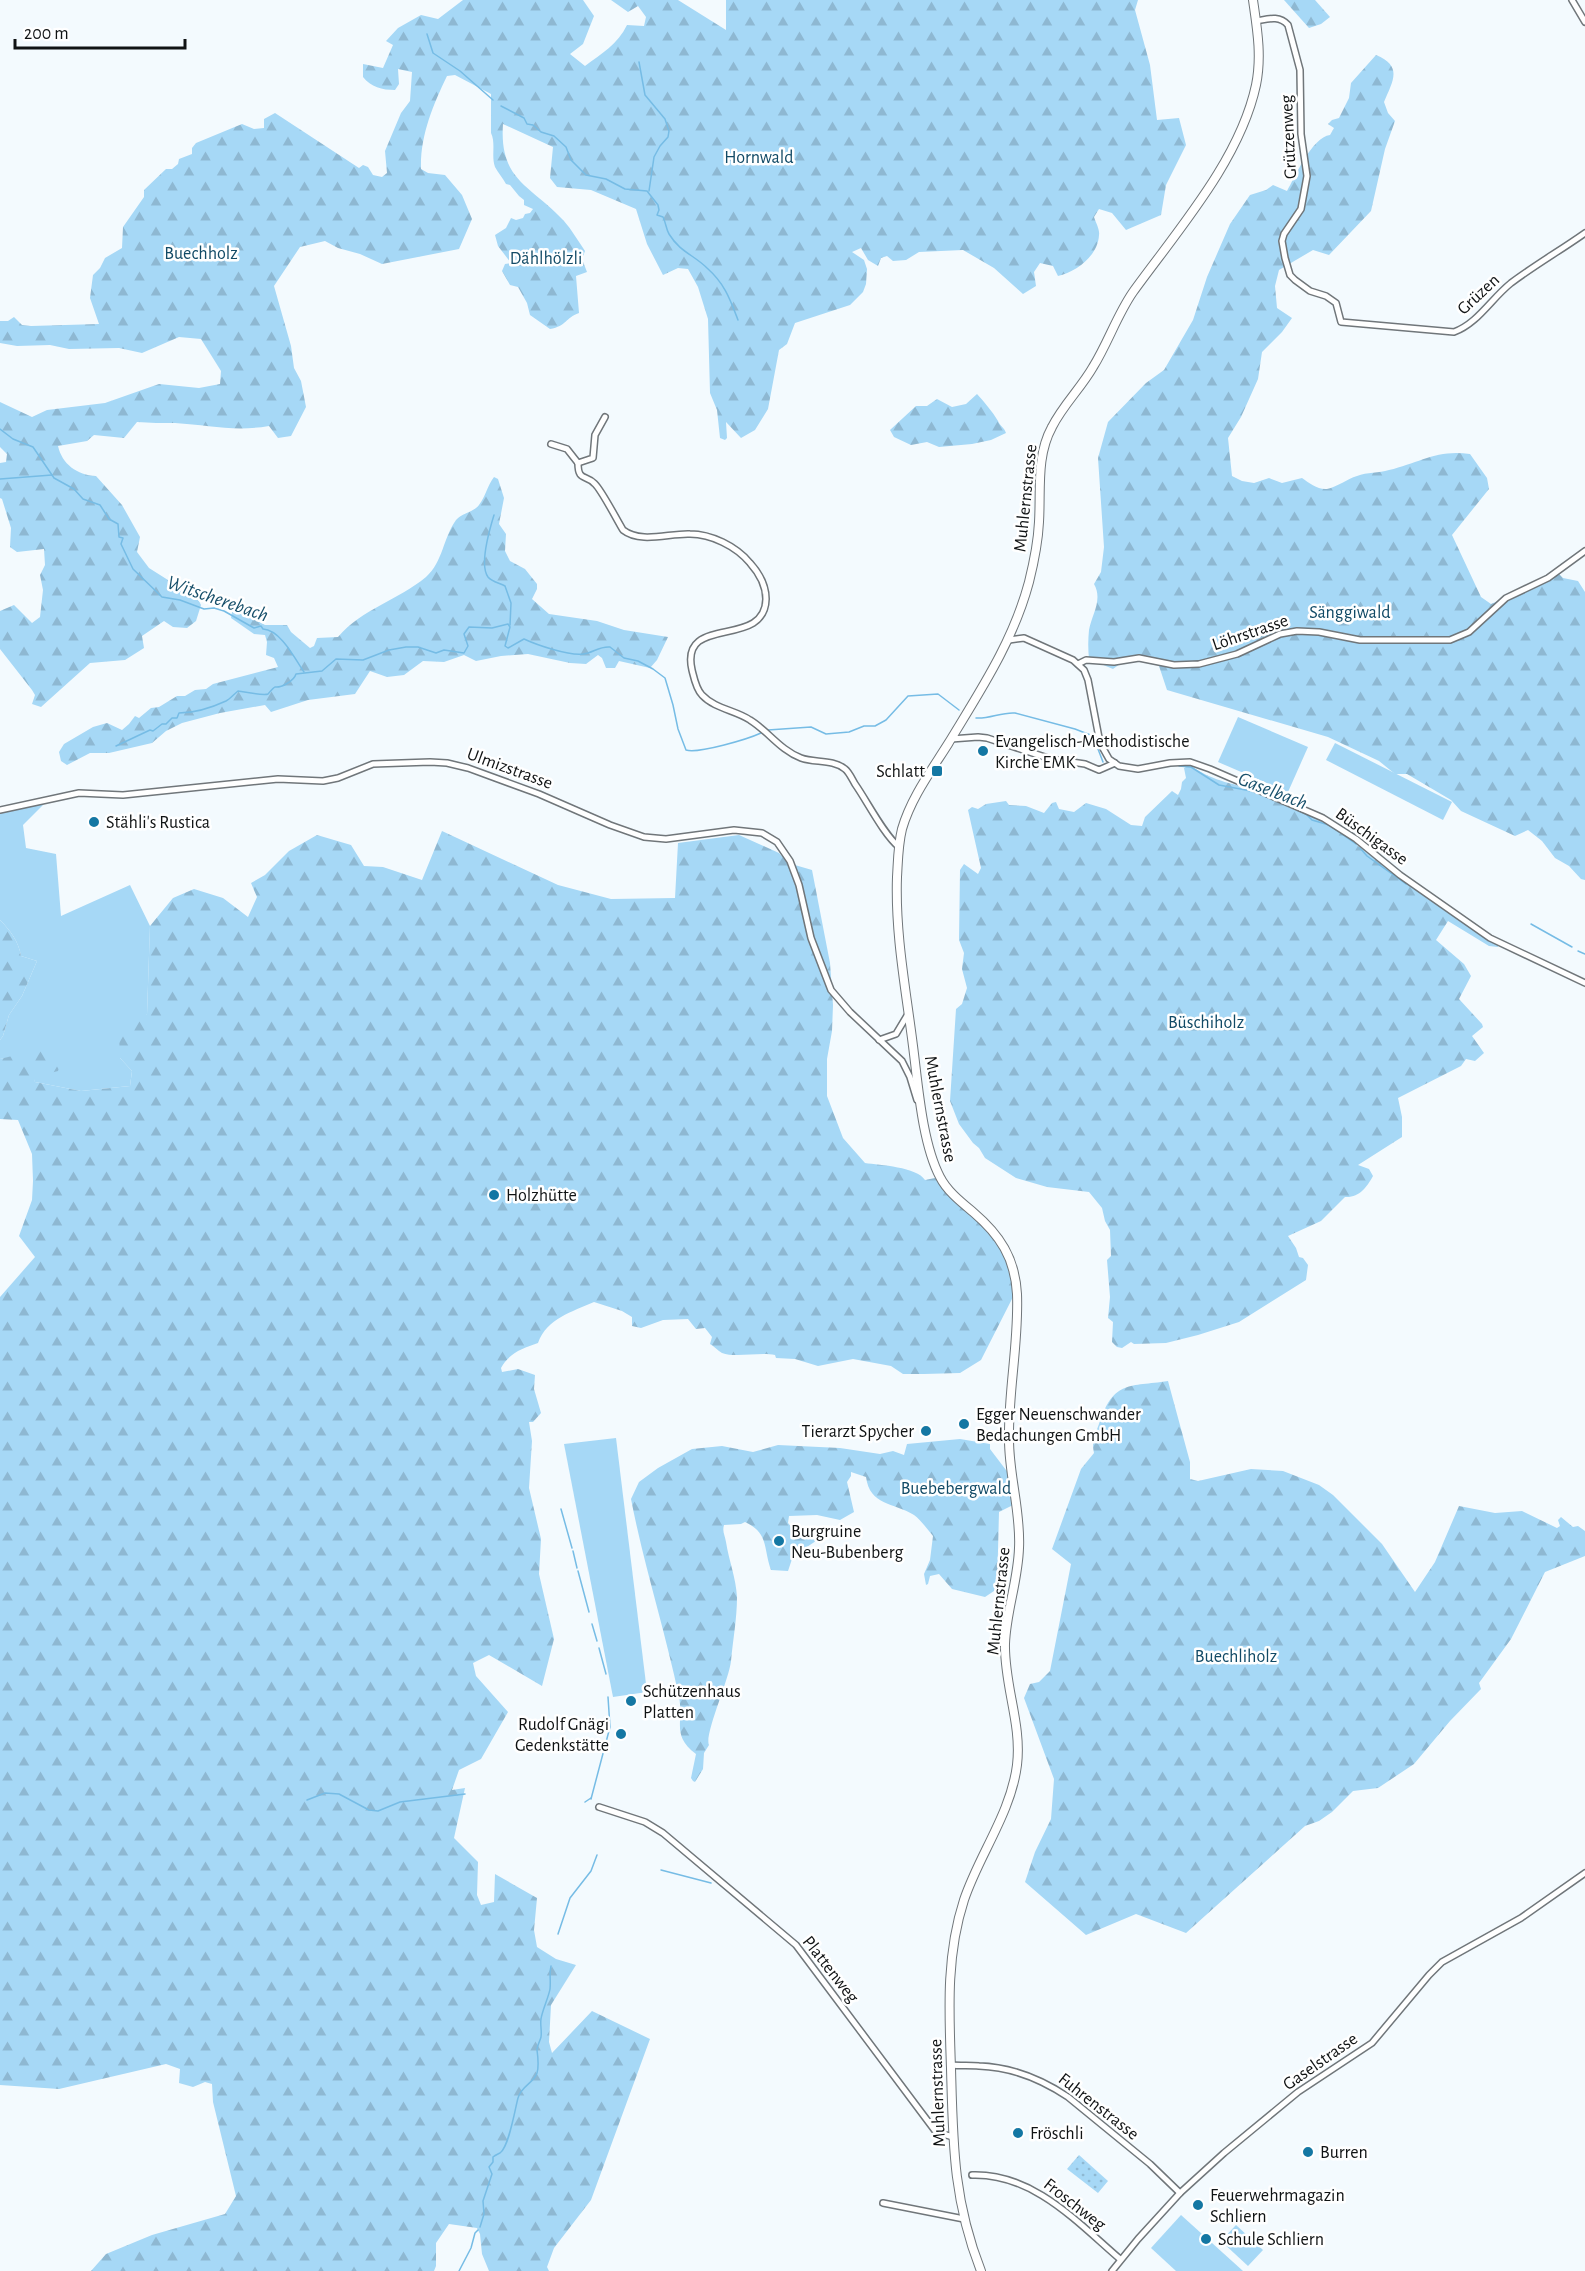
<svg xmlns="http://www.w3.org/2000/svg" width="1585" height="2271" viewBox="0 0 1585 2271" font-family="'Alegreya Sans',sans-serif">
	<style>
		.grass { fill: #a6d8f6 }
		.forest { fill: url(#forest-firs) }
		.park { fill: url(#park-dots) }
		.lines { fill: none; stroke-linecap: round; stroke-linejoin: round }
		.stream { stroke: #76bce5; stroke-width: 1.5 }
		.street-casing { stroke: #70767a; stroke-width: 8 }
		.secondary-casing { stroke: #70767a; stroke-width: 10 }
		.street { stroke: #fff; stroke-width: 5 }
		.secondary { stroke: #fff; stroke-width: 8 }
		.poi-dot { fill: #1477a3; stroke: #fff; stroke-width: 2 }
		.labels { text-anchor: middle; stroke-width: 5; stroke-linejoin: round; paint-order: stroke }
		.street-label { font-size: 18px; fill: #101314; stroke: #fff }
		.park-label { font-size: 18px; fill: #114a66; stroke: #fff }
		.poi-label { font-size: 18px; fill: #101314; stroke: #fff; text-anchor: start }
		.water-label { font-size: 20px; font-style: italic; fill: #18506b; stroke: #fff }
	</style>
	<defs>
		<pattern id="forest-firs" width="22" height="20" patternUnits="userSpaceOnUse" patternTransform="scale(1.5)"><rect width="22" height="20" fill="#a6d8f6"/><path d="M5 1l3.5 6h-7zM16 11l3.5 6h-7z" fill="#8eb8d2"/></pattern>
		<pattern id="park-dots" width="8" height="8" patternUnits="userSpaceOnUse" patternTransform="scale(1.5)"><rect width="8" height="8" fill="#a6d8f6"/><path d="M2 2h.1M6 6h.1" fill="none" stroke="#8eb8d2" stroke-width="1.8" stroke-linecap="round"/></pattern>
	</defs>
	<rect width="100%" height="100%" fill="#f3fafe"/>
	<g class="grass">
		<polygon points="1238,717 1308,747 1288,792 1218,762"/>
		<polygon points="1335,743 1452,802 1443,820 1326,760"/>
		<path d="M44,804L23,825L26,848L56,854L61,916L130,885L150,926L147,1014L120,1058L132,1071L130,1086L81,1091L35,1082L33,1077L12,1057L0,1059V1040L3,1036L9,1015L22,996L37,961L21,956C19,942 10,930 0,920V813Z"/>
		<polygon points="616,1438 647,1692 613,1697 564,1444"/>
		<polygon points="1181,2215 1243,2271 1176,2271 1151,2248"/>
		<polygon points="1236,2225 1263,2250 1248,2266 1221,2241"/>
	</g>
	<g class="forest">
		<path d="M463,0H583L594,16L583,44L570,54L585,66C601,54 618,44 627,25L644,26L646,17L638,6L628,12L611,0H678L726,30V0H1138L1135,10L1150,65L1157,120L1179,118L1186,145L1166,185L1161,215L1126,230L1112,213L1099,209L1094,217C1096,223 1100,230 1099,235C1098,256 1076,272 1058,276L1053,266L1040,263L1034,272L1036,286L1023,294L994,268L963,250L919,252L906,260L893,261L887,256L881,258L878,266L868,260L861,248L852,252L864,260L867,269L866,284L863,292L850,305L795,323L787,344L779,350L768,409L755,430L741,438L726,422L727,438L725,440L720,438L717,410L710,393L708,319L698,287L688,269L678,268L663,275L647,244L636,209L591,190L557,187L550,178L553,147L503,124C499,181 531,185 564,221C572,230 578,241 585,251L582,259L587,272L576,276L579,313C565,318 567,326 550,329L530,315L527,303L518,287L510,285L502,271L505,264L511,263L498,246L495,235L506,228L511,218L516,220L523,218L525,214L530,213L533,209L524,205V200L519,196L510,185L506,184C503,178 498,173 495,167C491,156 496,143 491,133V94L455,75L447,76C433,105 420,136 421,169L428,173L445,175L462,195L472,219L459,249L382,264L360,254L338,248L325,241L300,247L274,286L291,346L294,368L301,381L306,407L291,436L278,438L269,426C234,432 209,425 175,423C162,423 150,423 137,422L124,438L94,435L87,441L58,446C62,464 77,475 96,476L122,505L140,537L137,552L149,568L198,599L201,605L196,621L187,628L173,627L164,621L142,636L144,648L125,660L90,663L41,707L32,704L35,695L32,690L0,649V611L14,605L32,623L40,617L43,590L40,575L45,565L44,549L17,552L10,547L11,528L2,499L0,498V463L6,462L7,454L0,447V402L32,417L47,410L105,403L159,384L199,388L220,384L221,371L201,339L179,337L142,353L119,348L69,349L50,345L17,346L0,343V321H8L14,317L22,325L31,326L99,324L90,298L93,275L100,268L105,258L122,248L123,227L144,197V190L166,169H172L178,164L179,159L192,154V148L196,143L242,124L254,129L264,128V119L275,113L359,168L363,165L368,167L373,175L382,177L387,173L385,151L401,113L410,101L412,72L398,69L399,84L395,90C382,90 371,87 363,77V64L383,68L393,45L386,41L398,28L421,15L438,19Z"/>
		<polygon points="1284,0 1315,0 1330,17 1321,24 1309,28"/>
		<path d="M1376,55C1403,66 1393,81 1384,102L1388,113L1395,121L1385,149L1371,211L1329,255L1313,250L1279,270L1275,286L1277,308L1292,318L1282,332L1262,352L1258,379L1241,417L1228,438L1232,476L1242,481L1254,483L1269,478L1282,483L1302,478C1309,483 1318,490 1327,489C1337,487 1347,479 1357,476C1367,472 1379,473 1389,470C1419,463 1437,449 1470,454L1487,478L1489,489L1452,535L1481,597L1491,604L1559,574L1563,578L1578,581L1585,592V880L1581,879L1569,866L1555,858L1542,841L1528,830L1515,836L1461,811L1451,800L1407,774H1395L1379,761L1328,737L1167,690L1157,660L1124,661L1113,669L1089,659C1088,649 1088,640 1089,630C1092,614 1103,600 1094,584L1101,572L1104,547L1098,458L1108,422L1146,383L1164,370L1193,320L1207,277L1230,224L1250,195L1266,190L1273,185L1287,191C1295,177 1312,137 1330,135L1334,128L1328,124L1332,120L1339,118L1349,98L1351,83Z"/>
		<path d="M977,394C985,403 992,411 998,421C1000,426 1004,427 1006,433L991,440L972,444L939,447L927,442L911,445L894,437L890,430L916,406H927L937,399L952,407L966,404Z"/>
		<path d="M494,477L498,479L504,498L499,524L506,534L505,551L510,561L525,569L537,584V589L532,599L549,614L597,621L624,630L668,637L657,660L650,668L619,661L615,668H606L602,658L598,655L586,664L570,663L528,654L501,656L476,661L464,655L444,662L423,661L404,675L387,677L370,671L355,694L308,700L271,712L265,705L220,713L182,723L166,731L152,743L109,753H90L67,765L61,761L59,752L64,744L93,727L107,723L122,730L129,724L135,716L139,718L151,708L159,707L177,696H185L195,690L206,689L213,684L278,667L274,658L266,655L267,642L265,635L254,634L231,618L232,612L237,610L265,625H287L291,632L310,648L314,646L317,638L338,637C362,609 398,600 426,577C443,562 443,538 456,520C462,513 474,512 479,505C486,496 487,486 494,477Z"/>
		<path d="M1190,765C1202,775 1233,787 1249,786L1328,822L1396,876L1414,881L1473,924L1475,923L1498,942V947L1489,946L1448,921L1436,940L1464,964L1471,976L1459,999L1482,1024L1483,1027L1472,1036L1484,1053L1475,1061L1466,1059L1461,1066L1398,1098L1402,1117V1137L1358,1165L1369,1169L1373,1176C1367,1187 1359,1198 1345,1197L1321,1221L1288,1236L1296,1248L1299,1257L1303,1258L1308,1265L1306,1280L1239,1322L1198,1335L1166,1343L1134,1344L1131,1342L1122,1348L1117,1347L1112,1342L1113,1322L1108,1318L1110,1297L1107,1260L1111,1256L1110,1230L1105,1221L1102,1208L1089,1192L1047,1187L1016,1178L985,1158L979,1148L973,1143L959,1124L950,1101L956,1009L962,1004L967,988L962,969L964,953L959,940L960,870L964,864L978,874L981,868L968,810L972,807L978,809L986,804L1006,801L1009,805L1026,806L1044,813L1052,803L1056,802L1059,809L1074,812L1086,803L1106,809L1131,825L1142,826L1145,817L1172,791L1178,795L1181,789L1182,782L1186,778L1184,768Z"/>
		<path d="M442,831L558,885L611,899L675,898L678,843L739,835L779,853L788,863L812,870L830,963L833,1005L832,1031L827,1059V1096L843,1138L865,1163C880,1165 917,1167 925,1180L935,1178L990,1228L1010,1259L1014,1295L981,1360L960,1373L924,1374H903L891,1366L853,1359L818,1366L795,1359L776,1358L775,1355C759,1352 735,1358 722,1353C718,1351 714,1346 710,1344L712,1337L705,1328L696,1329L688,1319L663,1320L641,1328L632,1326V1317L622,1311L594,1302C572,1312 547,1318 538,1343C523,1348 509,1353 501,1368L502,1372L518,1369L535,1375L534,1389L541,1413L533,1422H529L532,1441L529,1488L541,1539L539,1574L554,1639L542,1686L489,1655L473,1663L476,1676L508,1712L481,1759L459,1770L452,1790L465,1788L454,1838L478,1862L477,1895L481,1905L494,1902L495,1874L537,1898L534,1930L537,1947L556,1959L576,1965L551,2005L549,2042L552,2053L592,2011L650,2039L591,2200L554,2248L547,2267L549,2271H489L482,2254L480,2234L477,2228L449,2224L436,2243V2266L434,2271H91L106,2254L152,2235L225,2214L236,2196L213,2102L212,2084L205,2082L193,2087L179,2083L180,2069L166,2064L59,2089L0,2085V1297L35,1257L19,1236L32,1200L33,1181L32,1154L18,1120L0,1119V1059L44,1048L62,1059L58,1071L34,1077L35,1082L81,1091L130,1086L132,1071L120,1058L119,1035L147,1014L150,926L173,898L194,889L223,898L248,917L257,897L251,883L265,875L289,851L317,835L351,845L364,866L383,867L422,880Z"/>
		<path d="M0,920C10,930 19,942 21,956L37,961L22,996L9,1015L3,1036L0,1040Z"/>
		<path d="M1168,1381L1190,1462V1479L1198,1481L1251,1469L1283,1471L1319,1485L1333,1495L1382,1544L1415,1592L1435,1562L1459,1506L1495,1513L1522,1511L1557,1528L1560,1526L1558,1520L1561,1517L1573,1527L1578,1526L1585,1531V1556L1545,1572L1511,1639L1479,1683L1481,1689L1450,1721L1414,1764L1378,1788L1353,1791L1332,1812L1319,1821L1305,1826L1186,1933L1136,1914L1086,1935L1025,1882L1035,1852L1051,1819L1054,1779L1024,1698L1030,1684L1039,1682L1050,1671L1071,1564L1052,1549L1081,1469L1094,1453C1091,1441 1096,1433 1100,1421C1115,1380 1129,1387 1168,1381Z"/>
		<path d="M960,1439L990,1444V1449L1009,1474L1013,1505L999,1512L997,1589L985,1597L952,1589L939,1574L930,1576L928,1584L926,1585L924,1574L930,1560L933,1536C927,1529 921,1520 914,1515C893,1502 870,1506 866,1477L851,1472V1476L847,1482L854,1512L840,1520L817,1515L789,1516L788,1523L794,1530L804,1534L813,1531L816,1535V1541L793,1556L788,1571L771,1570C763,1548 769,1533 745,1522L741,1524L724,1525C722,1532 725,1535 726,1542C729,1561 736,1578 737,1597C737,1618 733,1640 731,1661C729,1680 704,1735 709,1745L704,1753L703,1769L695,1782L693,1781L691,1778L696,1754C671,1735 684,1723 679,1697C665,1630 644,1566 631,1499L639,1482L658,1468L692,1449L722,1446L753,1452L778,1445L840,1448L880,1454L893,1451L904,1455L907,1444Z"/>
	</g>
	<polygon class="park" points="1079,2155 1108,2181 1098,2193 1067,2169"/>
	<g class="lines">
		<g class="stream">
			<polyline points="427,34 433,53 460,71 493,100"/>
			<polyline points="639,62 645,95 665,119 669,131 668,137 660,146 654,157 649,191"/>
			<path d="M501,106L524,118L527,124L533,125L541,132L554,136L566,147L571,160L586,175L606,179L625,189L647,191L658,205L659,210L657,215L663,217C666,223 666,229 669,234C680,252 694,255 707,268C725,284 730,299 738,320"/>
			<path d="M0,429L13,439L33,447L54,478L74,489L83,499L100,505L109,519L118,524L119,537L123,538L121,544L133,569L162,597L180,600L204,609L214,608L224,611L254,628L261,626L263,629C281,630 295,659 304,672"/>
			<polyline points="0,479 52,475"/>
			<path d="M494,515C490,528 479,565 488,577C492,582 500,583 505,586L511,603L510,625"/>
			<path d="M976,718C990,719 1001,712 1015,713L1075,729L1093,736L1103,762"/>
			<polyline points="768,730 811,727 826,734 849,732 864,726 875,726 886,720 908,696 938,694 959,710"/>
			<path d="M116,746L150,730L153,731L162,724H166L172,718H177L179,713C195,713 213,707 226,701C230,699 234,694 238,691C244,692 264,696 268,694C268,694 274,687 275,687C281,688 294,681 296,674L322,671L336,659L363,660L389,650L406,647H418L436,653L444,650L464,653L468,646L464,634L469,627L492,628L508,624L510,627L505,646L508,648L524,639C537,645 569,656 583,654C593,653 599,646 610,647L624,658L638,661L653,669L665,678L673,705L678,729L686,750C698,754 748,739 761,733"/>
			<polyline points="1179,766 1191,767 1219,785 1251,791 1294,808 1306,814 1312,820 1329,825 1356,844"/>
			<polyline points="1360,848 1367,856 1406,884"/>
			<polyline points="1531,924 1572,947"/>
			<polyline points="1578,951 1585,954"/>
			<polyline points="561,1509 572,1548"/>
			<polyline points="573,1551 577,1568"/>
			<polyline points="578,1571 589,1612"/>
			<polyline points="592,1624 597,1641"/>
			<polyline points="599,1648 606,1674"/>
			<polyline points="591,1799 610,1727 608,1697"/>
			<polyline points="307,1800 325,1793 339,1794 369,1810 378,1811 400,1802 465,1794"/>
			<polyline points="585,1802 591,1798"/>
			<polyline points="661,1870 711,1883"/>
			<polyline points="558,1934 570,1898 591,1871 597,1855"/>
			<path d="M480,2227L484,2214L483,2201L492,2174L489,2167L493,2162V2157C495,2155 498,2154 500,2153C509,2147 515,2109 518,2098C521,2086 534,2083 537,2073C539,2066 538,2057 537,2050C537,2046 540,2041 541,2037C542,2031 540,2024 541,2019C542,2011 549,1996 550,1989C551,1980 549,1974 551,1966"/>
			<polyline points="459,2271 471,2248 475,2233 478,2230"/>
		</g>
		<defs>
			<g id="street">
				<polyline points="1572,0 1585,22"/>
				<path d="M1256,21C1268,19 1279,15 1288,25L1300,70L1301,134L1307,176L1301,209L1284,234L1282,241L1285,258L1290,275L1295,280L1310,291L1326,296L1336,303L1341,322L1454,332C1478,323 1491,299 1511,283C1535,265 1561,250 1585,233"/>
				<polyline points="551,444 567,449 578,463"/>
				<path d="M578,463C578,482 586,474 595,484C602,491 617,520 623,530C641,544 669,533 690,534C711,534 736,546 750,563C759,573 766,586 766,599C765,650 679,613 692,670C694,678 696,689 702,695C715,709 735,710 750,720C768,731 780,750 801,758C814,763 833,759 845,769C849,772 852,779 855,784C867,801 884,835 899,847"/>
				<polyline points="578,463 593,458 595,435 605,417"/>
				<polyline points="1009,640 1024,638 1073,660 1084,670 1088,680 1100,743 1109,759 1119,766 1138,769 1170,763 1190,762 1210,769 1323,818 1356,839 1400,875 1490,938 1585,983"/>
				<polyline points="1078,664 1086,660 1114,662 1139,658 1174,665 1199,664 1237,654 1280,634 1297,631 1319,632 1360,640 1450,640 1469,632 1506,598 1548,578 1585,551"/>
				<polyline points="951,739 978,737 987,738 1051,759 1085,764 1099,770 1115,763"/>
				<polyline points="0,810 79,793 123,795 278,779 323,781 338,778 373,764 430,762 447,763 468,768 539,794 610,825 644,837 666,839 734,830 762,833 777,842 790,861 799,885 811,938 831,990 850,1012 902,1061 910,1077 917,1100"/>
				<polyline points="879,1040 896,1034 908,1014"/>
				<polyline points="599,1807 645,1822 663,1833 796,1945 936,2132 953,2137"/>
				<path d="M951,2065C961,2066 970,2065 979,2066C1012,2067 1041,2079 1068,2097L1150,2164L1180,2193"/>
				<path d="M972,2175C1033,2173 1077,2222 1120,2259"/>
				<polyline points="883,2203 964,2219"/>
				<polyline points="1112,2271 1138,2239 1180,2193 1224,2153 1298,2092 1372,2043 1429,1975 1442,1962 1521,1918 1585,1873"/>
			</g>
			<path id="secondary" d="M981,2271C953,2200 953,2143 951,2068C949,2011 946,1955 964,1900C979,1855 1011,1813 1017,1765C1022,1724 1004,1685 1005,1644C1006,1612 1018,1581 1019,1548C1021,1512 1009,1476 1009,1440C1008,1391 1019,1343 1017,1294C1015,1258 1000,1235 973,1212C961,1202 947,1191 940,1177C922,1143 918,1084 913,1046C906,990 895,934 897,877C898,861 898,845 902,829C911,798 931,771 948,744C980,691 1013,642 1029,582C1034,562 1038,542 1039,522C1041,490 1036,456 1052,427C1063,405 1081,388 1093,367C1108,343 1117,315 1133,292C1177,231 1240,160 1256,85C1262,56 1257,28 1253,0"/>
		</defs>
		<use href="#street" class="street-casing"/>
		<use href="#secondary" class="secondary-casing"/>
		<use href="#street" class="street"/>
		<use href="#secondary" class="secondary"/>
	</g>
	<g class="poi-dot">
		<circle cx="983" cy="751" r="6"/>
		<rect x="931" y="765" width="12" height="12" rx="3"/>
		<circle cx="94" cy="822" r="6"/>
		<circle cx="494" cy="1195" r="6"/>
		<circle cx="964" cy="1424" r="6"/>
		<circle cx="926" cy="1431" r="6"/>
		<circle cx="779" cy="1541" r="6"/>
		<circle cx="631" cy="1701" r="6"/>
		<circle cx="621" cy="1734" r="6"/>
		<circle cx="1018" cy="2133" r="6"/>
		<circle cx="1308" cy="2152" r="6"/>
		<circle cx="1198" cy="2205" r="6"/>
		<circle cx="1206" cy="2239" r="6"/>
	</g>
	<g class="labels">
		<g class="street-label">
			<text transform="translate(1288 137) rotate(-93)" y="6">Grützenweg</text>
			<text transform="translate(1478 294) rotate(-43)" y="6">Grüzen</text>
			<text transform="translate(1025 498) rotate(-84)" y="6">Muhlernstrasse</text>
			<text transform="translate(1250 632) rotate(-19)" y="6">Löhrstrasse</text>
			<text transform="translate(510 768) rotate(20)" y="6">Ulmizstrasse</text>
			<text transform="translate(1372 836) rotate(36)" y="6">Büschigasse</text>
			<text transform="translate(941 1109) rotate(79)" y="6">Muhlernstrasse</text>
			<text transform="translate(998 1601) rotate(-84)" y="6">Muhlernstrasse</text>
			<text transform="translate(831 1969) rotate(52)" y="6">Plattenweg</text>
			<text transform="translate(1320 2061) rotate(-35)" y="6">Gaselstrasse</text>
			<text transform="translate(937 2093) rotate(-92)" y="6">Muhlernstrasse</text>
			<text transform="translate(1099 2106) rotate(38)" y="6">Fuhrenstrasse</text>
			<text transform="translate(1075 2204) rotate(38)" y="6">Froschweg</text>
		</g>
		<g class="park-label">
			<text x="759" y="163">Hornwald</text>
			<text x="201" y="259">Buechholz</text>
			<text x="546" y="264">Dählhölzli</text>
			<text x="1350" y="618">Sänggiwald</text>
			<text x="1206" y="1028">Büschiholz</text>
			<text x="956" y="1494">Buebebergwald</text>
			<text x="1236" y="1662">Buechliholz</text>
		</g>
		<g class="poi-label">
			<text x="995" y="747">Evangelisch-Methodistische<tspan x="995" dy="21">Kirche EMK</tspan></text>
			<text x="925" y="777" text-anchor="end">Schlatt</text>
			<text x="106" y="828">Stähli's Rustica</text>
			<text x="506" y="1201">Holzhütte</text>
			<text x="976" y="1420">Egger Neuenschwander<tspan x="976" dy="21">Bedachungen GmbH</tspan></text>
			<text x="914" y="1437" text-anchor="end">Tierarzt Spycher</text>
			<text x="791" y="1537">Burgruine<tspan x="791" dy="21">Neu-Bubenberg</tspan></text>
			<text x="643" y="1697">Schützenhaus<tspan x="643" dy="21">Platten</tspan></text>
			<text x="609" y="1730" text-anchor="end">Rudolf Gnägi<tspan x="609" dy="21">Gedenkstätte</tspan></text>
			<text x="1030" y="2139">Fröschli</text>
			<text x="1320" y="2158">Burren</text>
			<text x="1210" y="2201">Feuerwehrmagazin<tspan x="1210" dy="21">Schliern</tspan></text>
			<text x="1218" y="2245">Schule Schliern</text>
		</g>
		<g class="water-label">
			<text transform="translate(218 598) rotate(19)" y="7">Witscherebach</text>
			<text transform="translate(1273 790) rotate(21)" y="7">Gaselbach</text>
		</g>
	</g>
	<path d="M15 39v9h170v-9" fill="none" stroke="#101314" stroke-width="3"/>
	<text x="24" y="39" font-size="18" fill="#101314" stroke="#ffffff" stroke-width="4.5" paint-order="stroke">200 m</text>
</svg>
